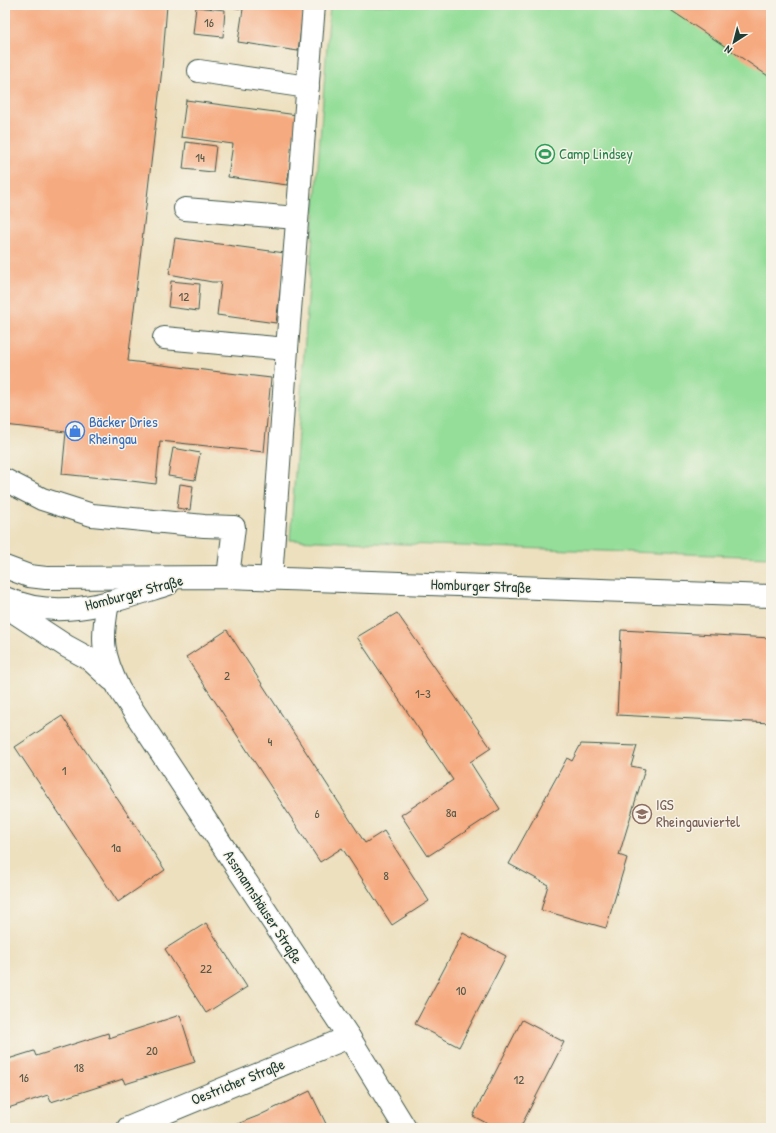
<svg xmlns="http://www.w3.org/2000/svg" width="776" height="1133" viewBox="0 0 776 1133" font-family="'Patrick Hand',sans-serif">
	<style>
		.green { fill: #94de99; stroke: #5a8e66 }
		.building { fill: #f6aa80 }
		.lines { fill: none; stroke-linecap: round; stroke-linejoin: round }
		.minor-casing { stroke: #3e5549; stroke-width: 24 }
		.minor { stroke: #fff; stroke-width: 22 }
		.labels { text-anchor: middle; stroke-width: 3; stroke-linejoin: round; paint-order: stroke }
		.number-label { font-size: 13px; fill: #555847 }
		.leisure-label { font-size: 15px; fill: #27864d; stroke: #f7f3e8; text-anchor: start }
		.shop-label { font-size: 15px; fill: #366cbe; stroke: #f7f3e8; text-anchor: start }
		.street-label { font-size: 15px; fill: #1f3d34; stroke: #f7f3e8 }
		.education-label { font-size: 15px; fill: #785e54; stroke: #f7f3e8; text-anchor: start }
	</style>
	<rect width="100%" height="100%" fill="#f7f3e8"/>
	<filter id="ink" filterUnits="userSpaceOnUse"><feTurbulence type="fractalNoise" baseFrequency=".025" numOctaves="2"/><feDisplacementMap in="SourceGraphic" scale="8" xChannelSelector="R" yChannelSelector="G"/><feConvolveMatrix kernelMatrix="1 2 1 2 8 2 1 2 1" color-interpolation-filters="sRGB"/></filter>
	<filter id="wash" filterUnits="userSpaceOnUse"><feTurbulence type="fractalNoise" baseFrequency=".012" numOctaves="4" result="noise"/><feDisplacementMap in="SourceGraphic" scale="16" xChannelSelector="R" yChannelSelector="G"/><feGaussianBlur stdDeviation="0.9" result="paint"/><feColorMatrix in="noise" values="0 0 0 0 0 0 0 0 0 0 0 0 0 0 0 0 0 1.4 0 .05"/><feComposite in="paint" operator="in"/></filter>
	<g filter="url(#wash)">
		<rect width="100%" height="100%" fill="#ede0bf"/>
		<polygon class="green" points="330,5 771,5 771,557 290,540"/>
		<g id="blocks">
			<g class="building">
				<polygon points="5,5 167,5 162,69 128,361 271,378 264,452 160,441 156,484 131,481 62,474 66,432 5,425"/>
				<polygon points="218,5 304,5 298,51 238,42 243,9"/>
				<polygon points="663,5 771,5 771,78 723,45"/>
				<polygon points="196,7 225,10 223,37 193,34"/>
				<polygon points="186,100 297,115 287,185 228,177 233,144 181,137"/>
				<polygon points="186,142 216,146 213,172 183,169"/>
				<polygon points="175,238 285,253 276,323 217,315 221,282 212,282 169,274"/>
				<polygon points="171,281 200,284 198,311 168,307"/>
				<polygon points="173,448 200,453 195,480 168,476"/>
				<polygon points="180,484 193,486 190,510 177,508"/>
				<polygon points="397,613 491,748 470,762 500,809 428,856 401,815 453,780 357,637"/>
				<polygon points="227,630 365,843 384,831 429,901 392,925 342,848 320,862 186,657"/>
				<polygon points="621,630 771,638 771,723 617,715"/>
				<polygon points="62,716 165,870 118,902 15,747"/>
				<polygon points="581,744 637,746 631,766 645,769 619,855 627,858 606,928 541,910 548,885 509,864 567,758 572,761"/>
				<polygon points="206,923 247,987 206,1013 165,949"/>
				<polygon points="463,933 506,956 459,1047 415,1024"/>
				<polygon points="180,1015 195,1062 125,1084 123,1079 51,1102 48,1095 5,1109 5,1060 34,1051 36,1056 108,1033 109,1038"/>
				<polygon points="522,1020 564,1042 520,1128 496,1128 473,1116"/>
				<polygon points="310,1091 328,1128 227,1128 258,1116"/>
			</g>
		</g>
	</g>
	<g filter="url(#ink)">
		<use href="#blocks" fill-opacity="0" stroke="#3e5549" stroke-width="1"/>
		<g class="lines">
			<defs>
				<g id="minor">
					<polyline points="199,71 308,87"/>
					<polyline points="185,209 297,218"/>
					<polyline points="164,338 287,349"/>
					<polyline points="5,480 42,499 92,515 204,526 234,527 228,577"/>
					<polyline points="5,567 29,576 46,578 228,577 771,596"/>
					<polyline points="271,579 287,349 314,5"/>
					<path d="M5,598C61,623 114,601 168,584"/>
					<path d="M108,603C101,640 102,654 119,689L349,1037L405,1128"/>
					<polyline points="5,606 66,646 88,658 112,680"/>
					<polyline points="128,1128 349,1037"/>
				</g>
			</defs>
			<use href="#minor" class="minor-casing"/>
			<use href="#minor" class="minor"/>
		</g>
	</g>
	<defs>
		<symbol id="stadium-ring" viewBox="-11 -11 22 22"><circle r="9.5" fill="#f7f3e8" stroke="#2e9e5b" stroke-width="1.5"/><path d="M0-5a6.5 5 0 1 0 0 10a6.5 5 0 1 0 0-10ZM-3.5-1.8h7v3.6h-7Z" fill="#2e9e5b"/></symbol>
		<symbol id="shop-ring" viewBox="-11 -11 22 22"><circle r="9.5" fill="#f7f3e8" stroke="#3f7fe0" stroke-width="1.5"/><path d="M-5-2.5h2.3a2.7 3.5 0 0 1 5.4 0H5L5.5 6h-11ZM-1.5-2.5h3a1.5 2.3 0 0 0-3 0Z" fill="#3f7fe0"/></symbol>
		<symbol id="school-ring" viewBox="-11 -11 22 22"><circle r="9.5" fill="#f7f3e8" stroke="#8d6e63" stroke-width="1.5"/><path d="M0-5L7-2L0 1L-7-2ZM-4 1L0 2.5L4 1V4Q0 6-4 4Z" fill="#8d6e63"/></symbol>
	</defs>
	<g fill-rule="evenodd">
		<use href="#stadium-ring" x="534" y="143" width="22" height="22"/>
		<use href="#shop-ring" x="64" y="420" width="22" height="22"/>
		<use href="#school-ring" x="631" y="803" width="22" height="22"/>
	</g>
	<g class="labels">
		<g class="number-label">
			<text x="209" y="27">16</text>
			<text x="200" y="162">14</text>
			<text x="184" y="301">12</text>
			<text x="227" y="680">2</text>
			<text x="423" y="698">1-3</text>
			<text x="270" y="746">4</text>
			<text x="64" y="775">1</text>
			<text x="451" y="817">8a</text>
			<text x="317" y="818">6</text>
			<text x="116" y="852">1a</text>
			<text x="386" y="880">8</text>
			<text x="206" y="973">22</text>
			<text x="461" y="995">10</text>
			<text x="152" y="1055">20</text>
			<text x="79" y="1072">18</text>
			<text x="24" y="1082">16</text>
			<text x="519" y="1084">12</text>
		</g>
		<g class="leisure-label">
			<text x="559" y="159">Camp Lindsey</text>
		</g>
		<g class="shop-label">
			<text x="89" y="427">Bäcker Dries<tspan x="89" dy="17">Rheingau</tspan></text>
		</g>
		<g class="street-label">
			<text transform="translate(481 586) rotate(2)" y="5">Homburger Straße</text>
			<text transform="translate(134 593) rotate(-15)" y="5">Homburger Straße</text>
			<text transform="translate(263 907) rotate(57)" y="5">Assmannshäuser Straße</text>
			<text transform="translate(238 1082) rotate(-22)" y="5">Oestricher Straße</text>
		</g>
		<g class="education-label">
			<text x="656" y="810">IGS<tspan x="656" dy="17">Rheingauviertel</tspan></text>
		</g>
	</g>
	<rect width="776" height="1133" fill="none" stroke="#f7f3e8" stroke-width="20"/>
	<g transform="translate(734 42) rotate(216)" stroke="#f7f3e8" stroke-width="3" paint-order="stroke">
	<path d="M0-3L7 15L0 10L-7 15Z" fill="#1f3d34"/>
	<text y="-6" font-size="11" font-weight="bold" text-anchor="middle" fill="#1f3d34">N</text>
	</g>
</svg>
